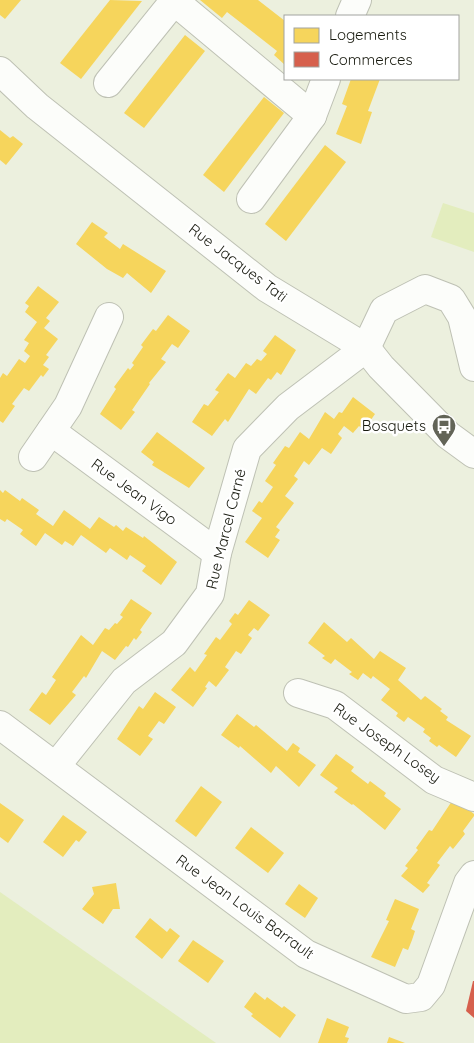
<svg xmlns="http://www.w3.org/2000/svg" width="474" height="1043" viewBox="0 0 474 1043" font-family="Quicksand,sans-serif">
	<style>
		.green { fill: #e3edbe }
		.homes { fill: #f6d55c }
		.shops { fill: #d6604d }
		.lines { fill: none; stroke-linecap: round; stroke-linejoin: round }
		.minor-casing { stroke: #bec1b4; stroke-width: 30 }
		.minor { stroke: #fcfdfa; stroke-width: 28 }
		.labels { text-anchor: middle; stroke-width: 5; stroke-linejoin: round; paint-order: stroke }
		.street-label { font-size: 15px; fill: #17190e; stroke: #fff }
		.poi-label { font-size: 15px; fill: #17190e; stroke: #fff; text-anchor: end }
	</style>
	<rect width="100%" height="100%" fill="#ecf0de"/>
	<g class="green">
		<polygon points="443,203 474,213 474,252 431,237"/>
		<polygon points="0,892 216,1043 0,1043"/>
	</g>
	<g class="homes">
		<polygon points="0,0 21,0 5,19 0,15"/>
		<polygon points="110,0 142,1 81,79 60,63"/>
		<polygon points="200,0 258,0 285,21 285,65 274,55 277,51 227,12 222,18"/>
		<polygon points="185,35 205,51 144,128 124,113"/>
		<polygon points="351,79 380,79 368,111 372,112 361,144 336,134 347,106 342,104"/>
		<polygon points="264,97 284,113 224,192 203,175"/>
		<polygon points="0,130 10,138 13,136 23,144 6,165 0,160"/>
		<polygon points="325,145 346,162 286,241 265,224"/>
		<polygon points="92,222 108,233 104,237 120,249 123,244 166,271 151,293 127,273 123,278 107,269 76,244"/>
		<polygon points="38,286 59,302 46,318 50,321 44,328 58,339 46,355 49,357 43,365 49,369 43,377 41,375 29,391 24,388 12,404 15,406 3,423 0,421 0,378 3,373 7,376 19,359 25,363 30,356 24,351 29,343 24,340 37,322 25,312 29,306 25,303"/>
		<polygon points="168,315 190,331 178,348 172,344 161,359 166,362 149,383 150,384 132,410 135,412 121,430 100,414 116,389 114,387 128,368 130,370 134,365 132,363 143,347 141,345 153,329 156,331"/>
		<polygon points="275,335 296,350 281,375 277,372 271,380 268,378 256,394 249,389 228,422 225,419 212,436 192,422 204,404 208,406 219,392 215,390 228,373 235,378 246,363 251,366 257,359 261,361 267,354 263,351"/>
		<polygon points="353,397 375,414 364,430 359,426 353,433 344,426 338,434 342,438 331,454 322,448 309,465 304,461 294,476 298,479 285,496 294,503 276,527 280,530 275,537 280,540 268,558 245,542 262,518 252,511 259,501 262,503 273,487 265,481 276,465 273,463 285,446 289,448 300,432 309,439 325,412 334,419 339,412 342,413"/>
		<polygon points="157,432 205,468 189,488 152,465 154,462 141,452"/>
		<polygon points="0,490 3,493 5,490 20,501 22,498 39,510 36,514 53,526 64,510 90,529 99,517 114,527 116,525 123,531 126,527 143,538 144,536 177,562 161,585 142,571 146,566 130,555 127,560 110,548 106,553 81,535 73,546 65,541 62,545 45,533 36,546 20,534 23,530 7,519 5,522 0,519"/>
		<polygon points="131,599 152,613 140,630 142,632 136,640 134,638 128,647 126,646 115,660 102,651 86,678 84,676 72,692 76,695 50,725 29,710 42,692 46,695 56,680 52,677 81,635 93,645 105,628 109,630 115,623 117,624 123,617 120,615"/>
		<polygon points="249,600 270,615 258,631 254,628 248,635 252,638 241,654 236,651 225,667 229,670 216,687 209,681 205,687 207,688 193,707 171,690 190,667 195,672 207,655 204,654 216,637 220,640 232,624 229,621 235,613 238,615"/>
		<polygon points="324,622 347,642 351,638 374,659 380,651 406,668 398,680 421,700 425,696 442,709 440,711 448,717 446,720 471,736 456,757 439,745 437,747 429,741 431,738 423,732 425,729 408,717 404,722 396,716 398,713 381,700 390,689 373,676 371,679 363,673 358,680 349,674 352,672 335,659 331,664 322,658 325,656 308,643"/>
		<polygon points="155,692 176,707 164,724 159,721 148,736 153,739 140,756 117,739 139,706 143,709"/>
		<polygon points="237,714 254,727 256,725 287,751 293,743 300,748 298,752 316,765 299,787 276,766 271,773 240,746 239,748 221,735"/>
		<polygon points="336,754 354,767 351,771 368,784 370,781 386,793 384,796 401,809 385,830 353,804 352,805 334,792 338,788 320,775"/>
		<polygon points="201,786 222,802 196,837 175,821"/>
		<polygon points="454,798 474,814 474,816 463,831 465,834 453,849 450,846 437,863 440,865 427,883 430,885 423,893 401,876 408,868 405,866 418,850 416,848 429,830 432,831"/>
		<polygon points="0,803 24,820 8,843 0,837"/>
		<polygon points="63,815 87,832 79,842 76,840 63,857 43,842"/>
		<polygon points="251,827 284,853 268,873 235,848"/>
		<polygon points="116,883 120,909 113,909 103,924 82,909 94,894 92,887"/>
		<polygon points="299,884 318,898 305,918 285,904"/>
		<polygon points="395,899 419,909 411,929 415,931 412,940 408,950 403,948 395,967 371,957 389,921 386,920"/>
		<polygon points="150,918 167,932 170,928 180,936 162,959 135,937"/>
		<polygon points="193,940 224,961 208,983 178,961"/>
		<polygon points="255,992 265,1000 267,997 282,1008 284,1006 296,1015 280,1038 251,1016 253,1014 244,1007"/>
		<polygon points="327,1018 349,1027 345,1037 349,1038 347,1043 318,1043"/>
		<polygon points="389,1037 405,1043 387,1043"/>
	</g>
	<polygon class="shops" points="473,981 474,981 474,1018 466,1011"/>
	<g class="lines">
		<defs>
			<g id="minor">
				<polyline points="173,0 312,116"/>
				<polyline points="350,16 357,0"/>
				<polyline points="0,71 37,106 267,288 366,348 381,367 448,435 474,454"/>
				<polyline points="108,83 175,0"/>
				<polyline points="251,199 312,116 326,79"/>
				<polyline points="51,431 217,553"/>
				<polyline points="33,457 68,406 109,317"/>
				<polyline points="298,693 335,705 434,780 474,797"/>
				<polyline points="0,725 306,954 406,999 421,997 431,985 468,883 474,875"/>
				<polyline points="56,766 124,681 174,643 210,594 217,553 247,449 288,407 366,348 384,310 425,289 451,299 462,317 474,367"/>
			</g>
		</defs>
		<use href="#minor" class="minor-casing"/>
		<use href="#minor" class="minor"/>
	</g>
	<defs>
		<symbol id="bus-pin" viewBox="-11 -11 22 30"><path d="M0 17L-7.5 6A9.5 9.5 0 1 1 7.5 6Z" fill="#626457" stroke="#fff"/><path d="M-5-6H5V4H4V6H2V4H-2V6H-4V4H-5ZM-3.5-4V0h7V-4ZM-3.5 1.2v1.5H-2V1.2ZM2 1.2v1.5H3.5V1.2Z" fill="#fff"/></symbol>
	</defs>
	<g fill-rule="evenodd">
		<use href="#bus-pin" x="430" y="412" width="28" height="38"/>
	</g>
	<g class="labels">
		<g class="street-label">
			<text transform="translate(238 263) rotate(37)" y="5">Rue Jacques Tati</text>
			<text transform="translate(134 492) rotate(36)" y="5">Rue Jean Vigo</text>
			<text transform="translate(226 529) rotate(-76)" y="5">Rue Marcel Carné</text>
			<text transform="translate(387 743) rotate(35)" y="5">Rue Joseph Losey</text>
			<text transform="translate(245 907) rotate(36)" y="5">Rue Jean Louis Barrault</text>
		</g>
		<g class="poi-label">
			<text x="426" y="431">Bosquets</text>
		</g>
	</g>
	<rect x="284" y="15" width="175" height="65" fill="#ffffff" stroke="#a2a39f"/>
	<rect x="294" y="28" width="25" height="15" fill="#f6d55c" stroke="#a2a39f"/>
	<text x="329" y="40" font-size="15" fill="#17190e">Logements</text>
	<rect x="294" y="52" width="25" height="15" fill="#d6604d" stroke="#a2a39f"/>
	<text x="329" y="65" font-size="15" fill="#17190e">Commerces</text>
</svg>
